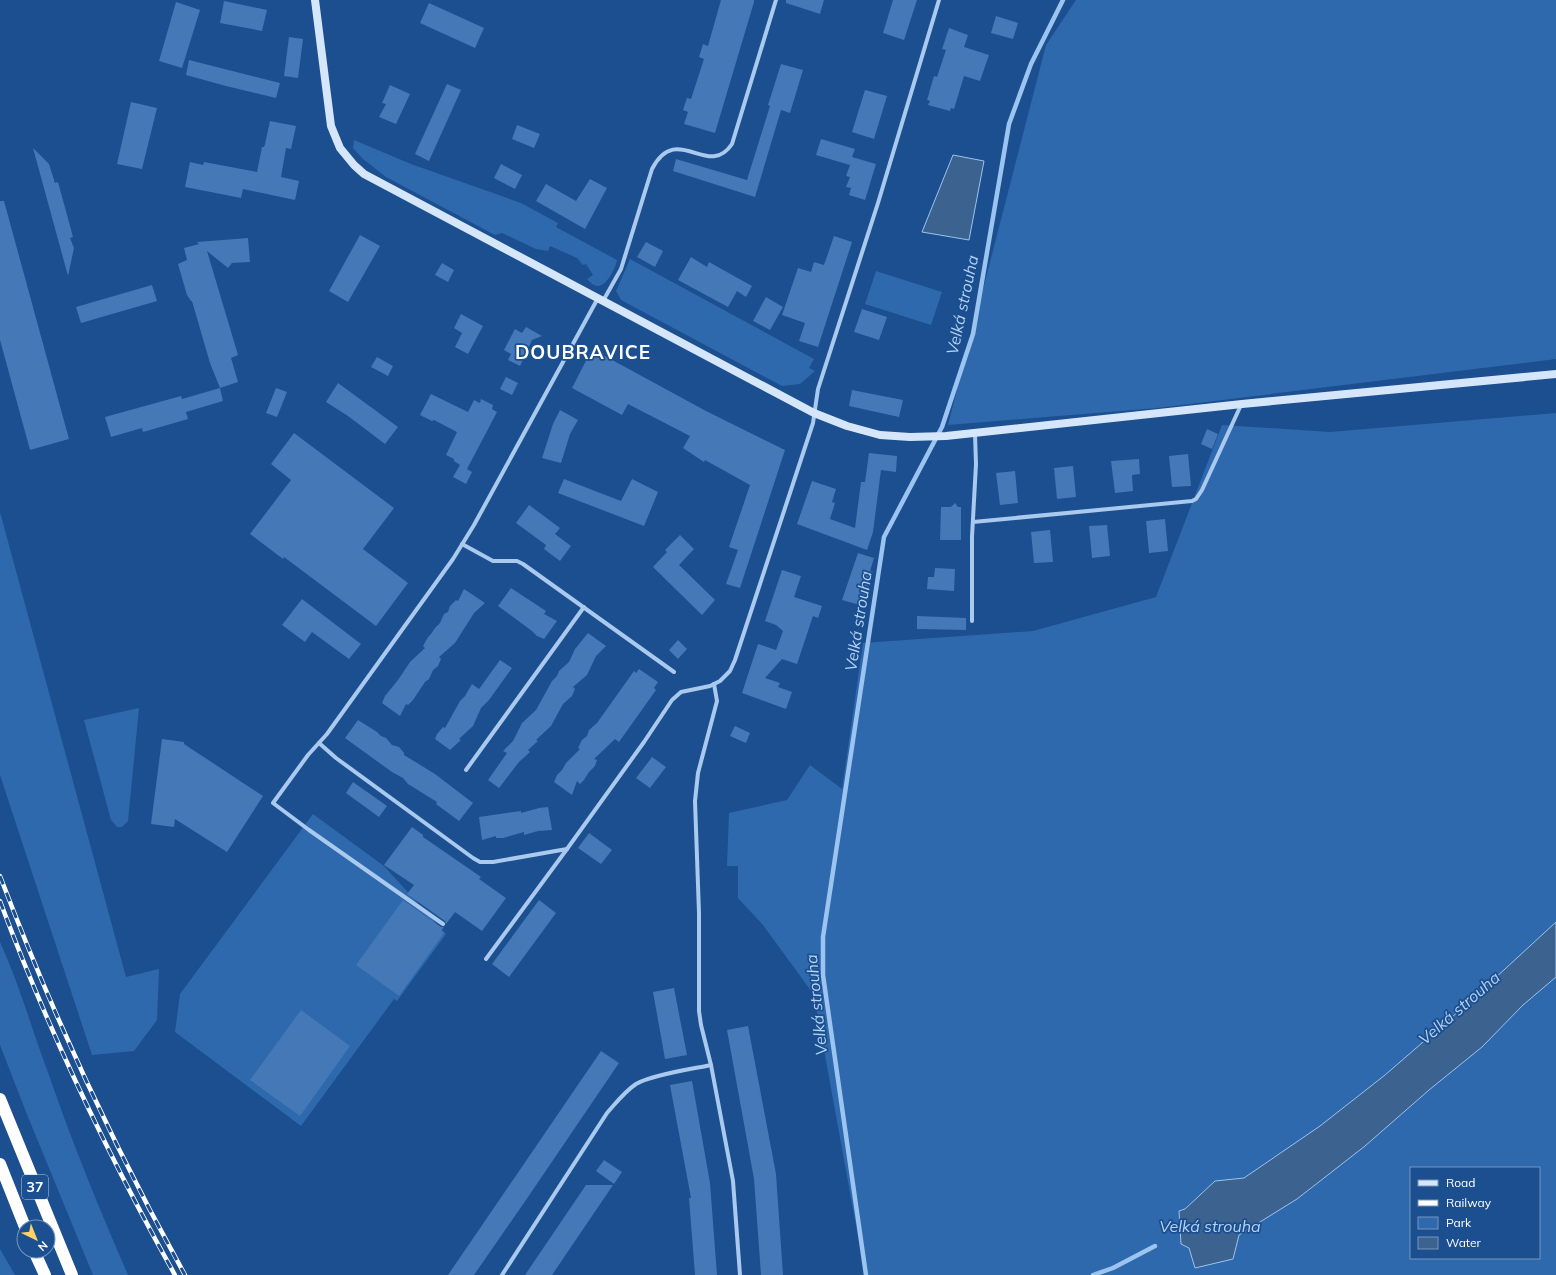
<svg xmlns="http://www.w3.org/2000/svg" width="1556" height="1275" viewBox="0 0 1556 1275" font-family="Mulish,sans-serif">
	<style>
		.green { fill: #2e69ad; fill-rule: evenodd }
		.water { fill: #3c6290; stroke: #9cc4f0 }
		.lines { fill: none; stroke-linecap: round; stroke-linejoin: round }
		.stream { stroke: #9cc4f0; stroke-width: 4.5 }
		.building { fill: #4478b7 }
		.street { stroke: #a9c9ee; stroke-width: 4 }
		.secondary { stroke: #d6e6fa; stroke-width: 8 }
		.highway { stroke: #fff; stroke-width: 12 }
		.rail-casing { stroke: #fff; stroke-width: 4.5 }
		.rail { stroke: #1b4f8f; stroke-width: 3; stroke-dasharray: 9; stroke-linecap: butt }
		.labels { text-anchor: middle; stroke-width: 3.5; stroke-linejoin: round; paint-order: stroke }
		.shield { fill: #1b4f8f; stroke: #bbcadd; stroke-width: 1 }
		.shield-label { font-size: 14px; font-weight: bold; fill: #fff }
		.water-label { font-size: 16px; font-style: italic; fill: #b5d3f5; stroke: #1b4f8f }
		.district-label { font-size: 19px; font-weight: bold; letter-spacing: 1px; fill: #fff; stroke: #1b4f8f }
	</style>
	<rect width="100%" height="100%" fill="#1b4f8f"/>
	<g class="green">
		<polygon points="1076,0 1556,0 1556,359 1157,408 948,425 1046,45"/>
		<path d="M354,140L411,164L521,203L558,223L556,227L617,260C616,267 607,286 598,286C593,286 590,282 587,279L593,275L586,264L583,265L577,258L550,246L548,251L536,249L502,233L495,235L386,177L363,159L353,148Z"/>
		<polygon points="630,259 814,359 809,368 815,371 800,384 782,386 621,300 616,291"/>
		<polygon points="876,271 942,292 931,325 865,304"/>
		<path d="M1556,413V922L1467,1004L1385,1075L1320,1126L1244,1178L1215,1181L1185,1209L1179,1212L1195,1268L1238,1235L1297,1199L1365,1146L1429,1090L1482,1047L1523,1005L1556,977V1275H865L814,995L763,925L738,898V866H727L729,813L787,800L810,765L842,789L863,643L1033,631L1156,597L1222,425L1330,432ZM1411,1168H1539V1258H1411Z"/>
		<polygon points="0,512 126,977 159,969 157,1020 134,1051 92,1055 0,775"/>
		<polygon points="139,708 128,821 122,827 117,827 111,820 84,720"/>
		<polygon points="313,814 384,866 446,934 397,1001 394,999 301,1126 175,1032 180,994"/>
		<path d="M0,942C20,986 33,1033 50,1078C73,1145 100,1210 128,1275H93L26,1112L0,1045Z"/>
		<polygon points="0,1249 15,1275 0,1275"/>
	</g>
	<g class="water">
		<polygon points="953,155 984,161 969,240 922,232"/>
		<polygon points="1556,922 1556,977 1523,1005 1482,1047 1429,1090 1365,1146 1297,1199 1239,1235 1233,1259 1195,1268 1189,1248 1181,1244 1179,1211 1185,1209 1215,1181 1244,1178 1320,1126 1385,1075 1467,1004"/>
	</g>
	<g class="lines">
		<g class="stream">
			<polyline points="866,1275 823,975 823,937 884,537 942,427 973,334 1009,124 1031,64 1063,0"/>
			<polyline points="1093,1275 1113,1268 1155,1246"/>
		</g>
	</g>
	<g class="building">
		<polygon points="721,0 754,0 754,2 715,133 684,124 688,112 683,110 687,98 691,99 704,59 699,57 703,44 708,46"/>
		<polygon points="786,0 824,0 820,14 786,3"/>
		<polygon points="893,0 917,0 904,40 883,33"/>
		<polygon points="224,1 267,10 262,31 220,23"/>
		<polygon points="176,2 200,10 182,68 159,61"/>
		<polygon points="429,3 484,28 475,48 420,23"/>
		<polygon points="996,16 1018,23 1013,39 991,33"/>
		<polygon points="949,28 968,35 964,47 989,55 980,81 964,76 954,109 951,108 950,111 928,105 930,101 927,100 934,76 937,77 946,50 942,49"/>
		<polygon points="289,37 303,39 298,78 284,76"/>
		<polygon points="189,60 280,83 276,98 226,86 186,75"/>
		<polygon points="781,64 803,70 790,113 781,110 755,197 673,171 676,159 747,180 770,106 768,105"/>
		<polygon points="447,84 461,90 429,161 415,154"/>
		<polygon points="390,85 410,94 396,124 379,117 386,104 382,103"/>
		<polygon points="865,90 887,96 874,139 852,132"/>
		<polygon points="131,102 157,108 142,169 117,164"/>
		<polygon points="270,121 296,126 291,149 286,148 281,177 299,181 295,200 243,189 241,198 185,187 190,162 203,165 204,162 257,172 262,147 264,147 265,144"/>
		<polygon points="517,125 540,134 534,148 512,139"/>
		<polygon points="821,139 855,149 852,157 876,164 865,200 849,195 851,188 846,187 850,177 846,176 850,165 816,155"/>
		<polygon points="33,148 49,164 55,183 58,182 73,237 70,238 74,248 68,276"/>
		<polygon points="501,164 522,175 515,189 494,178"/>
		<polygon points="590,179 607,188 585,229 536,201 546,184 576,201"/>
		<polygon points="0,201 4,201 69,439 30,450 0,340"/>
		<polygon points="360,235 380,246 348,302 329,291"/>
		<polygon points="834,236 852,242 818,347 799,341 805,323 782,315 798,268 811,272 814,262 824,265"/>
		<polygon points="248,238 250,262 232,263 228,268 207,251 238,355 231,358 238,382 220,388 210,363 192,301 191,301 187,295 178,264 187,260 184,248 199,244 197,242"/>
		<polygon points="646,242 663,251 655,267 637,257"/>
		<polygon points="691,257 707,267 709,262 752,286 746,297 737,291 728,307 678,280"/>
		<polygon points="442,263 454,270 448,282 435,275"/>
		<polygon points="152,285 157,301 81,323 76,307"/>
		<polygon points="766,297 783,307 770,330 753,321"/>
		<polygon points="862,309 887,317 879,340 854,332"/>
		<polygon points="461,314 483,326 468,354 455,347 462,333 454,328"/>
		<polygon points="526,327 542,336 532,340 520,366 508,360 511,354 504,350 515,329 522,333"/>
		<polygon points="592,349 706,411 785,450 740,588 726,584 738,550 729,547 750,485 705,460 704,462 683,448 690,436 628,404 622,415 572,388"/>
		<polygon points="377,357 393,366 388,376 371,367"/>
		<polygon points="506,377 518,383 512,395 500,389"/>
		<polygon points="338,383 398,427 385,444 348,416 326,402"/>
		<polygon points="220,388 223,401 186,412 188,419 143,432 142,428 111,437 105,417 181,396 182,399"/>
		<polygon points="276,388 287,392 277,417 266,413"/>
		<polygon points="852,390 903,400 899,417 849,406"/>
		<polygon points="431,394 468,412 474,400 480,403 481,399 493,405 492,409 497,412 467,469 472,472 466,484 453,477 460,465 454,461 454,459 446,455 457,432 434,420 432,421 420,415"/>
		<polygon points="560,410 578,420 570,434 561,463 542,458 553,424"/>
		<polygon points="1207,429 1218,434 1212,449 1201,444"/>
		<polygon points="294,433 394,508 363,549 408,583 376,626 284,557 283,559 250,534 291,480 271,464"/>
		<polygon points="869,453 897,456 896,472 881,470 873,532 867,550 797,524 812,481 836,489 832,502 835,503 830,519 855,528 861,482 865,482"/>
		<polygon points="1188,454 1191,486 1172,487 1169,456"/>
		<polygon points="1139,459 1140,474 1132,475 1133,491 1115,493 1111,461"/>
		<polygon points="1073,466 1076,497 1057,499 1054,468"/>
		<polygon points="1015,471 1018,503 1000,505 996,473"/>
		<polygon points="564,479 621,501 632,479 658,492 644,526 558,493"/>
		<polygon points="955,503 958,507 961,507 961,540 940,540 941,507 951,507"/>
		<polygon points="529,505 560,528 555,534 571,546 560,561 544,549 546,545 516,523"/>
		<polygon points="1165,519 1168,551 1149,553 1146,521"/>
		<polygon points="1107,525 1110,556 1092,558 1089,526"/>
		<polygon points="1050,530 1053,562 1034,563 1031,532"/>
		<polygon points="680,535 694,549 679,565 715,600 702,615 653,567 667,552 665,550"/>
		<polygon points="858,553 874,558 870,571 873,572 865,597 863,596 860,605 842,600"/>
		<polygon points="935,568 955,569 954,591 927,589 928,577 934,577"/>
		<polygon points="782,570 801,576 794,597 822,606 818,618 813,616 797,664 782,659 765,678 780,683 778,687 792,692 786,709 742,693 758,644 776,650 783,631 776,625 765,621"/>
		<polygon points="511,588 546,611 544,614 557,621 544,639 537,636 532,631 498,606"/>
		<polygon points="464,589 485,603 474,613 455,643 439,657 441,659 438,666 433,670 429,679 425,682 413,700 408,705 406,704 400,716 382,703 385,696 398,680 410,662 425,648 423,646 428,637 431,634 435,628 440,623 444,614 448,612 450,606 456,600 458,601"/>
		<polygon points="302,599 361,644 349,659 312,632 305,642 282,625"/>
		<polygon points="917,616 966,618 966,630 917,629"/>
		<polygon points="588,633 606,646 596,656 587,675 573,687 575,689 572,696 563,704 551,726 536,740 538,741 528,750 530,752 519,762 499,788 488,780 507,753 503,751 513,741 522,723 536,710 552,681 557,676 559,671 569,662 575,649"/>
		<polygon points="678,640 687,649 678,659 669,650"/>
		<polygon points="500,660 512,668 489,700 481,708 473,726 459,739 461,740 450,750 435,739 437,734 443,727 445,728 460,701 465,696 472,684 479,689"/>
		<polygon points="639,669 658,682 654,688 656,690 619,742 615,739 594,759 597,760 595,766 589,772 584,780 580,784 577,781 572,795 554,782 557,775 562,770 566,763 580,749 578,748 582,740 587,736 589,730 597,723 634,671 636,673"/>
		<polygon points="358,720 377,732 381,736 386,738 392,745 399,747 404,753 404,755 435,774 473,803 459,821 436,804 437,802 408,784 403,778 392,772 345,738"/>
		<polygon points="735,726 750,733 746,743 730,736"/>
		<polygon points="162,739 184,742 184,744 263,796 227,852 175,819 174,827 151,824"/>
		<polygon points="652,757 666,767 650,788 636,778"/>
		<polygon points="353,782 387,806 379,817 346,793"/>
		<polygon points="548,807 552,830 538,831 524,835 524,832 503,838 496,838 496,836 482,840 479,817 521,811 521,813 539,808"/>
		<polygon points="412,827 423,835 423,837 481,877 479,879 506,898 482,931 455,912 446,924 445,921 407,894 414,885 384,865"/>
		<polygon points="589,833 612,850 601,864 578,848"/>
		<polygon points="403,900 441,927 444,927 441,931 444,933 399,996 356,965"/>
		<polygon points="539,900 556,913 509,977 492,964"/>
		<polygon points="674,988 687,1055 665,1059 653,992"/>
		<polygon points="301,1010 350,1046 300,1116 250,1080"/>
		<polygon points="748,1026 776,1174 783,1275 761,1275 754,1179 727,1030"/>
		<polygon points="601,1051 619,1063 528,1197 474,1275 448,1275"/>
		<polygon points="692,1081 710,1183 717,1275 695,1275 689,1198 691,1198 670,1085"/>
		<polygon points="604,1160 622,1172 614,1184 596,1171"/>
		<polygon points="586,1185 613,1185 552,1275 525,1275"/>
	</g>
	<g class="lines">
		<g class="street">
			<path d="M603,301L621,269L652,169C677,121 708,180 732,144L776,0"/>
			<polyline points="973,522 1192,501 1196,499 1202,490 1241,405"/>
			<polyline points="462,544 493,561 517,561 523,564 674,672"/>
			<polyline points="972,621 972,537 976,464 975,434"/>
			<polyline points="714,684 717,701 698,773 695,801 699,913 699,1011 701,1025 711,1065 733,1181 740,1275"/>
			<polyline points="319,743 336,758 473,858 480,862 493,862 567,849 644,742 672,700 681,692 710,686 720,681 730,671 735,660 813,423 818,389 878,203 939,0"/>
			<polyline points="466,770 584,607"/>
			<polyline points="443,924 309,830 273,803 308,755 327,734 453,559 474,525 598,298"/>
			<polyline points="486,959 567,849"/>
			<path d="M502,1275L607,1113C616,1103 624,1092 636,1084C651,1075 692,1069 711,1065"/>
		</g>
		<polyline class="secondary" points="315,0 331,126 340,148 354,165 364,174 814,413 847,426 880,435 910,437 946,436 1242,404 1556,374"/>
		<g class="highway">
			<polyline points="0,1099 72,1275"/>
			<polyline points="0,1164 25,1227"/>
			<polyline points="34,1251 45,1275"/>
		</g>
		<defs>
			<g id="rail">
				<path d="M0,876C52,1013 114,1147 185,1275"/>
				<path d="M0,901C48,1030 108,1155 175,1275"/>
			</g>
		</defs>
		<use href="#rail" class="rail-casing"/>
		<use href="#rail" class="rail"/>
	</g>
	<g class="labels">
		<rect class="shield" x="22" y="1175" width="26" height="24" rx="3"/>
		<g class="shield-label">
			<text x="35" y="1192">37</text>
		</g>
		<g class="water-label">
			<text transform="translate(962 305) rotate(-78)" y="6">Velká strouha</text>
			<text transform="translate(858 621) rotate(-81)" y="6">Velká strouha</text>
			<text transform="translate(816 1005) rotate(-96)" y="6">Velká strouha</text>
			<text transform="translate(1459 1008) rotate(-41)" y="6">Velká strouha</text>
			<text x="1210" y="1232">Velká strouha</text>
		</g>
		<g class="district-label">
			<text x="583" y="359">DOUBRAVICE</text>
		</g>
	</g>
	<rect x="1410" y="1167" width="130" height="92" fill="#1b4f8f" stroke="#7695bc"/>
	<rect x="1418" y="1180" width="20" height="6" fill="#d6e6fa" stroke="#7695bc"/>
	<text x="1446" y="1187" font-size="12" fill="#ffffff">Road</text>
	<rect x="1418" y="1200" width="20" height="6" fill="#ffffff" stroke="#7695bc"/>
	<text x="1446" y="1207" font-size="12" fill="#ffffff">Railway</text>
	<rect x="1418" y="1217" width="20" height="12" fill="#2e69ad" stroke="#7695bc"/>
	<text x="1446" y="1227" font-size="12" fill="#ffffff">Park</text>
	<rect x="1418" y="1237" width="20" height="12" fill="#3c6290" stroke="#7695bc"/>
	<text x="1446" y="1247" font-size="12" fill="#ffffff">Water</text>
	<g transform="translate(36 1239) rotate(137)"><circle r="19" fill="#1b4f8f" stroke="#7695bc"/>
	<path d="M0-3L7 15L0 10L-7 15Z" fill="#ffd166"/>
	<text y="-6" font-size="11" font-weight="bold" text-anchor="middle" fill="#ffffff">N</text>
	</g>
</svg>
